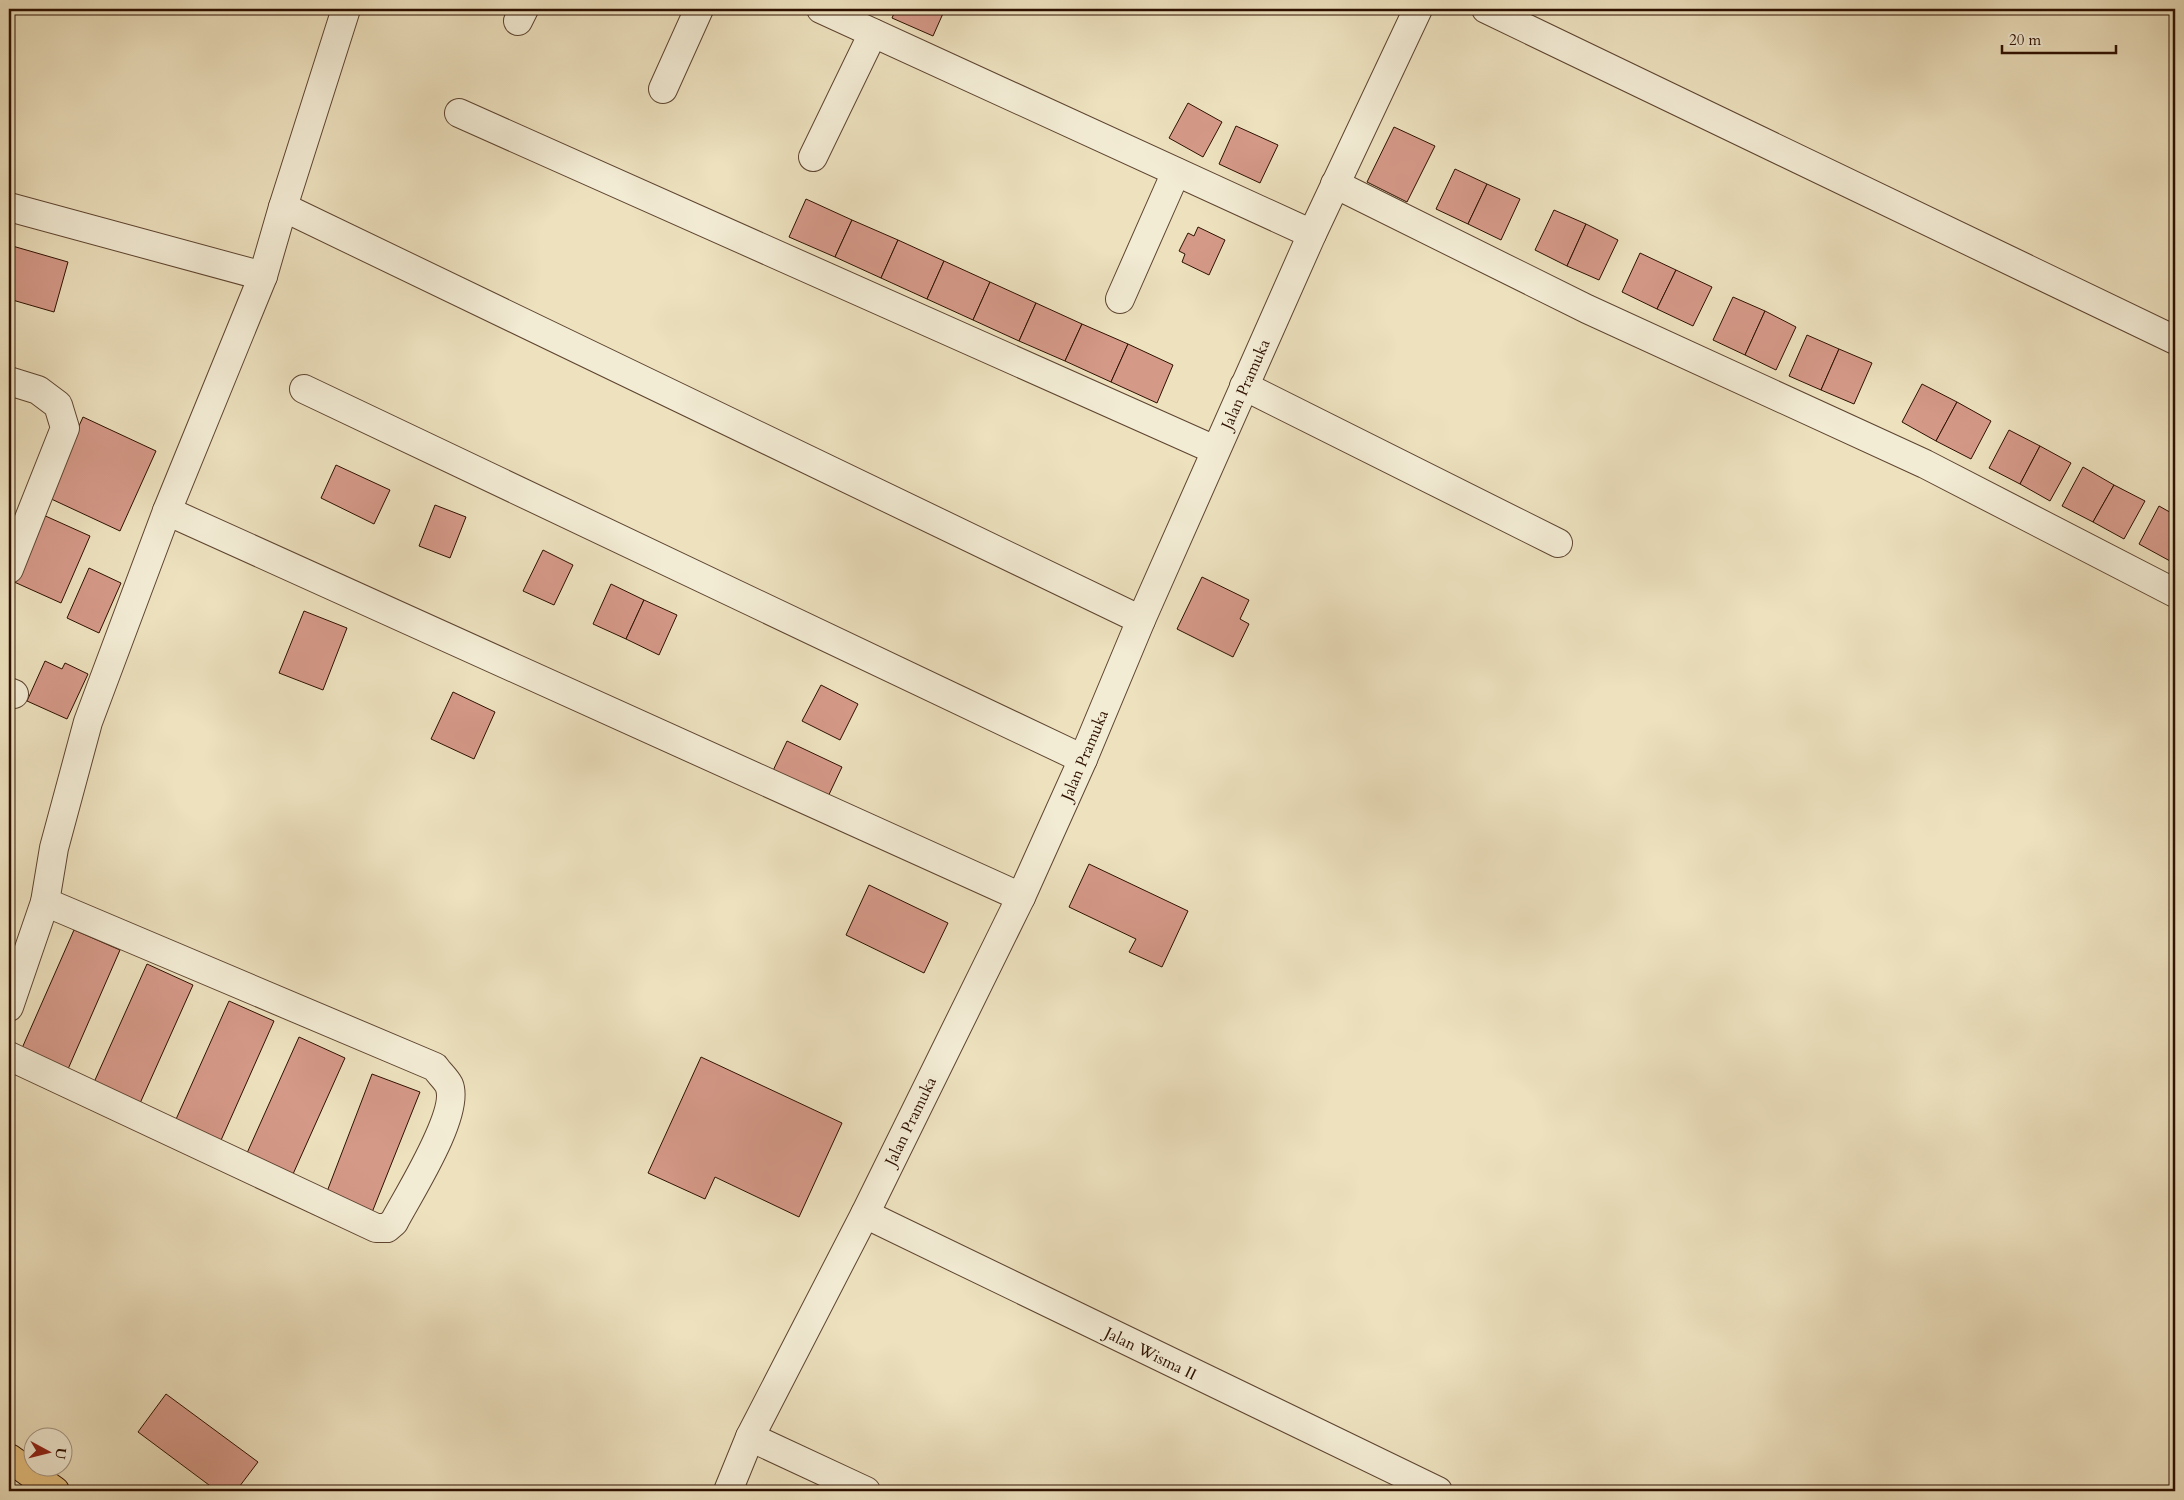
<svg xmlns="http://www.w3.org/2000/svg" width="2184" height="1500" viewBox="0 0 2184 1500" font-family="Cardo,serif">
	<style>
		.building { fill: #d59988; stroke: #2e1000 }
		.lines { fill: none; stroke-linecap: round; stroke-linejoin: round }
		.minor-casing { stroke: #5e4430; stroke-width: 30 }
		.major-casing { stroke: #2e1000; stroke-width: 30 }
		.minor { stroke: #f3ecd5; stroke-width: 28 }
		.major { stroke: #e6c07f; stroke-width: 28 }
		.labels { text-anchor: middle; stroke-width: 5; stroke-linejoin: round; paint-order: stroke }
		.street-label { font-size: 16px; fill: #2e1000; stroke: #f3ecd5 }
	</style>
	<rect width="100%" height="100%" fill="#ede1be"/>
	<filter id="stains"><feTurbulence type="fractalNoise" baseFrequency=".004" numOctaves="4"/><feColorMatrix values="0 0 0 0 .2 0 0 0 0 .09 0 0 0 0 .02 0 0 0 .5 -.17"/></filter>
	<radialGradient id="worn" r=".72"><stop offset=".6" stop-color="#630" stop-opacity="0"/><stop offset="1" stop-color="#630" stop-opacity=".3"/></radialGradient>
	<g class="building">
		<polygon points="896,9 945,9 933,36 892,18"/>
		<polygon points="1188,103 1222,122 1203,157 1169,138"/>
		<polygon points="1236,126 1278,145 1260,183 1219,164"/>
		<polygon points="1394,127 1435,146 1407,202 1367,182"/>
		<polygon points="1455,169 1487,184 1468,224 1436,209"/>
		<polygon points="1487,184 1520,199 1501,240 1468,224"/>
		<polygon points="806,199 852,220 835,257 789,237"/>
		<polygon points="1554,210 1586,224 1567,266 1535,250"/>
		<polygon points="852,220 898,240 881,278 835,257"/>
		<polygon points="1586,224 1618,240 1599,280 1567,266"/>
		<polygon points="1198,227 1225,240 1209,275 1182,262 1185,254 1179,251 1188,233 1194,236"/>
		<polygon points="898,240 944,261 927,299 881,278"/>
		<polygon points="9,245 68,262 54,312 9,299"/>
		<polygon points="1640,253 1676,270 1657,309 1622,292"/>
		<polygon points="944,261 990,282 973,320 927,299"/>
		<polygon points="1676,270 1712,287 1693,326 1657,309"/>
		<polygon points="990,282 1036,303 1019,341 973,320"/>
		<polygon points="1733,297 1765,311 1745,355 1713,340"/>
		<polygon points="1036,303 1082,324 1065,361 1019,341"/>
		<polygon points="1765,311 1796,327 1776,370 1745,355"/>
		<polygon points="1082,324 1128,344 1111,382 1065,361"/>
		<polygon points="1807,335 1839,349 1821,390 1789,376"/>
		<polygon points="1128,344 1173,365 1157,403 1111,382"/>
		<polygon points="1839,349 1872,363 1854,404 1821,390"/>
		<polygon points="1922,384 1957,402 1936,441 1902,422"/>
		<polygon points="1957,402 1991,421 1971,459 1936,441"/>
		<polygon points="83,417 156,451 120,531 47,497"/>
		<polygon points="2009,430 2040,446 2020,484 1989,468"/>
		<polygon points="2040,446 2071,463 2050,501 2020,484"/>
		<polygon points="336,465 390,490 374,524 321,498"/>
		<polygon points="2083,467 2114,485 2093,522 2062,506"/>
		<polygon points="2114,485 2145,501 2124,539 2093,522"/>
		<polygon points="435,505 466,517 450,558 419,546"/>
		<polygon points="2159,506 2175,515 2175,550 2170,561 2139,544"/>
		<polygon points="41,514 90,536 61,603 12,581"/>
		<polygon points="543,550 573,565 554,605 523,591"/>
		<polygon points="89,568 121,583 99,633 67,618"/>
		<polygon points="1202,577 1249,600 1240,619 1249,624 1233,657 1177,629"/>
		<polygon points="611,584 644,600 626,639 593,624"/>
		<polygon points="644,600 677,615 659,655 626,639"/>
		<polygon points="304,611 347,628 323,690 279,673"/>
		<polygon points="45,661 62,669 65,663 88,674 67,719 27,701"/>
		<polygon points="821,685 858,704 840,740 802,721"/>
		<polygon points="453,692 495,712 474,759 431,739"/>
		<polygon points="787,741 842,767 825,803 770,777"/>
		<polygon points="1089,864 1188,911 1162,967 1129,952 1136,939 1069,907"/>
		<polygon points="869,885 948,923 924,973 846,935"/>
		<polygon points="74,930 120,950 65,1076 19,1055"/>
		<polygon points="147,964 193,985 137,1110 91,1089"/>
		<polygon points="229,1001 274,1021 218,1147 173,1126"/>
		<polygon points="299,1037 345,1058 289,1183 243,1162"/>
		<polygon points="701,1057 842,1123 799,1217 715,1177 705,1199 648,1173"/>
		<polygon points="372,1074 420,1092 369,1220 323,1202"/>
		<polygon points="166,1394 258,1462 236,1491 217,1491 138,1432"/>
	</g>
	<g class="lines">
		<defs>
			<g id="minor">
				<polyline points="821,9 1312,234"/>
				<polyline points="1486,9 2175,340"/>
				<polyline points="518,21 524,9"/>
				<polyline points="663,89 699,9"/>
				<polyline points="459,113 1215,450"/>
				<polyline points="813,157 873,33"/>
				<polyline points="1335,184 1587,309 1925,464 2175,593"/>
				<polyline points="9,207 263,276"/>
				<polyline points="283,207 1141,620"/>
				<polyline points="1120,299 1176,172"/>
				<polyline points="9,381 38,390 58,405 65,428 9,569"/>
				<polyline points="1244,386 1558,543"/>
				<polyline points="304,389 1083,759"/>
				<polyline points="167,511 1021,897"/>
				<polyline points="9,692 14,694"/>
				<polyline points="9,1007 45,902 54,848 88,722 167,511 263,276 283,207 346,9"/>
				<path d="M9,1056L376,1228H387L394,1222C408,1195 461,1113 449,1085C446,1079 439,1073 435,1067L45,902"/>
				<polyline points="865,1214 1438,1491"/>
				<polyline points="750,1437 866,1491"/>
				<polyline points="728,1491 750,1437 865,1214 1021,897 1083,759 1141,620 1312,234 1418,9"/>
			</g>
			<polyline id="major" points="9,1458 55,1491"/>
		</defs>
		<use href="#minor" class="minor-casing"/>
		<use href="#major" class="major-casing"/>
		<use href="#minor" class="minor"/>
		<use href="#major" class="major"/>
	</g>
	<g class="labels">
		<g class="street-label">
			<text transform="translate(1245 384) rotate(-66)" y="6">Jalan Pramuka</text>
			<text transform="translate(1084 755) rotate(-67)" y="6">Jalan Pramuka</text>
			<text transform="translate(910 1121) rotate(-64)" y="6">Jalan Pramuka</text>
			<text transform="translate(1151 1353) rotate(26)" y="6">Jalan Wisma II</text>
		</g>
	</g>
	<rect width="2184" height="1500" fill="none" stroke="#ede1be" stroke-width="30"/>
	<rect x="10" y="10" width="2164" height="1480" fill="none" stroke="#2e1000" stroke-width="2.5"/>
	<rect x="15" y="15" width="2154" height="1470" fill="none" stroke="#2e1000"/>
	<g transform="translate(48 1452) rotate(97)"><circle r="24" fill="#f3ecd5" stroke="#a49480"/>
	<path d="M0-4L9 19L0 12L-9 19Z" fill="#8f2418"/>
	<text y="-8" font-size="14" font-weight="bold" text-anchor="middle" fill="#2e1000">U</text>
	</g>
	<path d="M2002 45v8h114v-8" fill="none" stroke="#2e1000" stroke-width="2.5"/>
	<text x="2009" y="45" font-size="15" fill="#2e1000" stroke="#f3ecd5" stroke-width="4" paint-order="stroke">20 m</text>
	<rect width="100%" height="100%" filter="url(#stains)"/>
	<rect width="100%" height="100%" fill="url(#worn)"/>
</svg>
